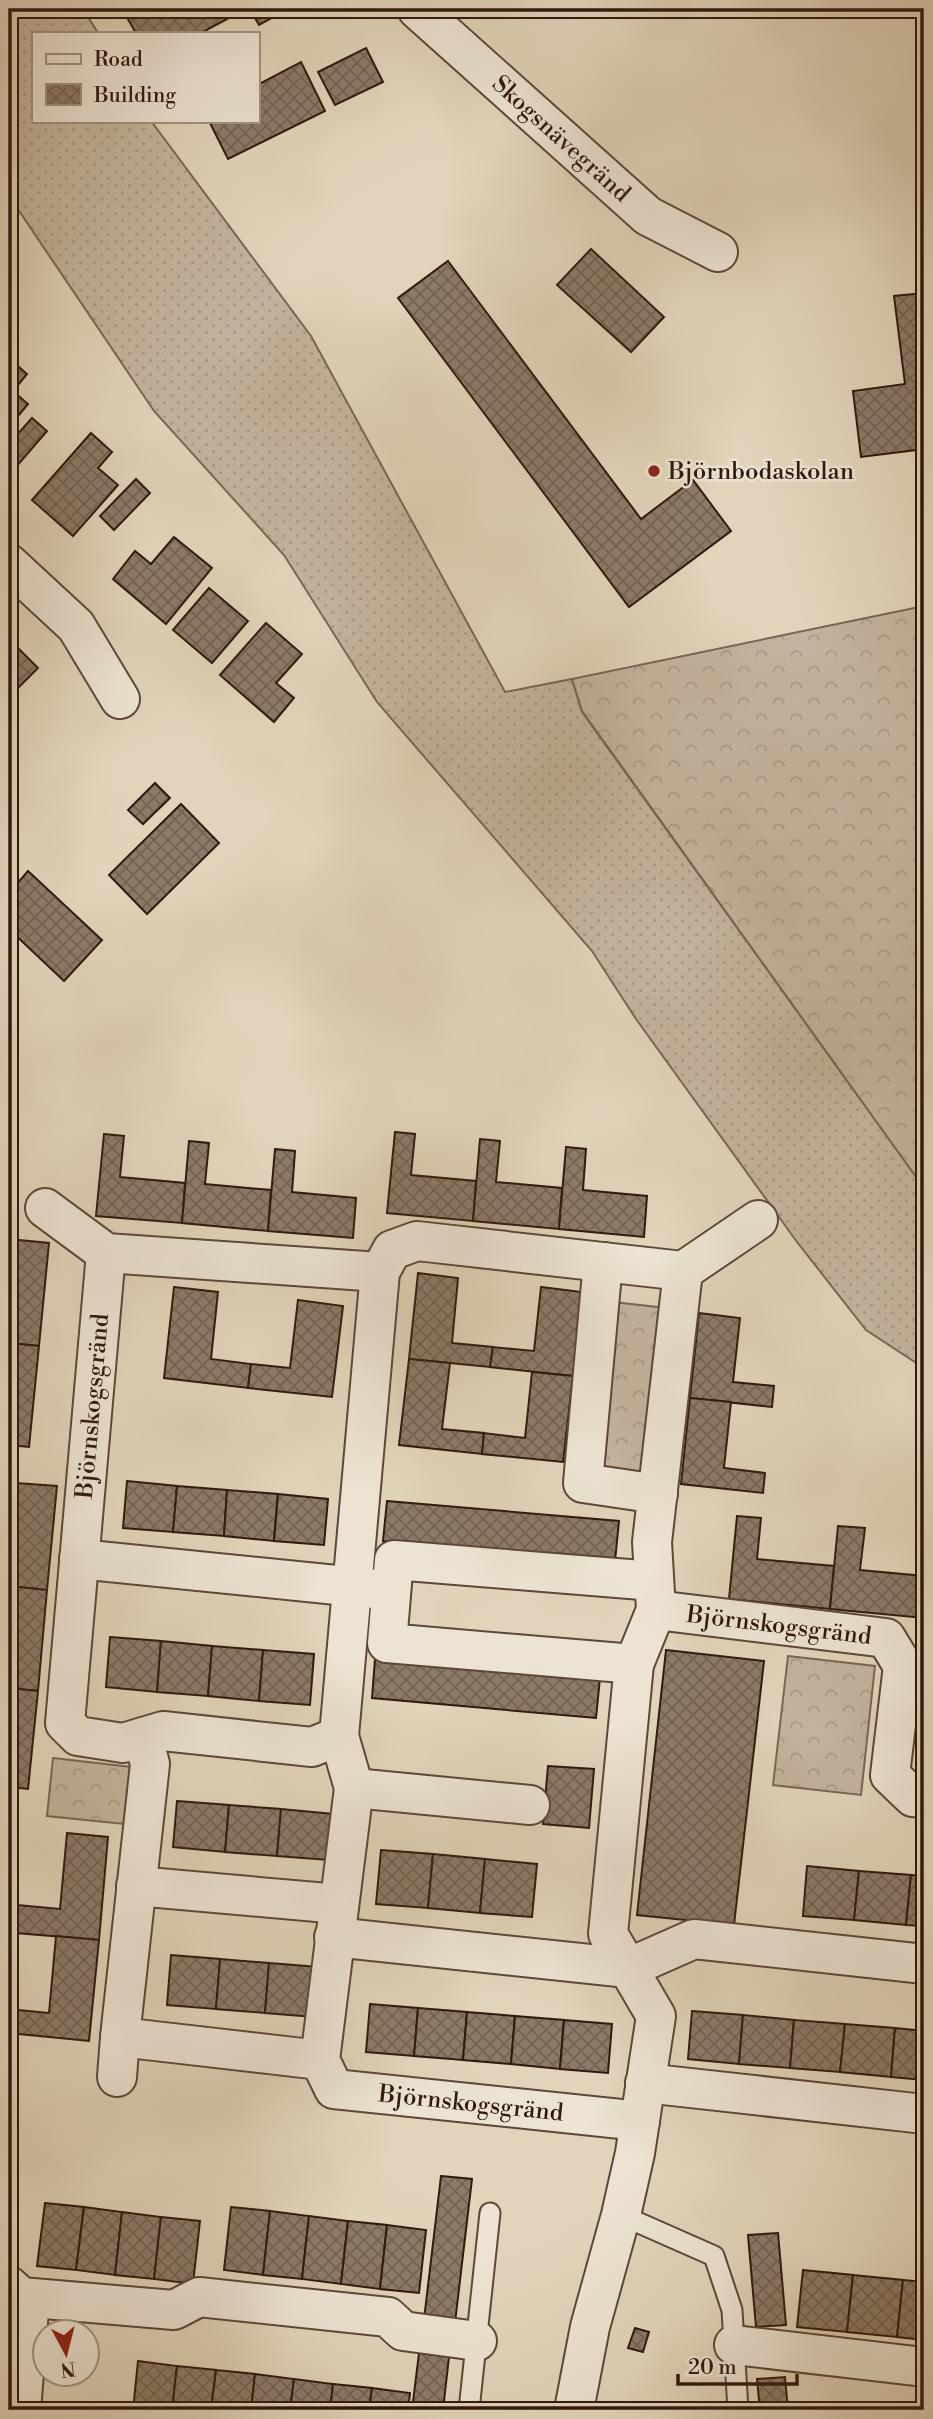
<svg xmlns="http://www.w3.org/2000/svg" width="933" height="2419" viewBox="0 0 933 2419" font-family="'Libre Bodoni',serif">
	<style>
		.grass { fill: url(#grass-dots); stroke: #7a6656; stroke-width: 2 }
		.forest { fill: url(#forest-crowns); stroke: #7a6656; stroke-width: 2 }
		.building { fill: url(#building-cross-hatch); stroke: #30190f; stroke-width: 2 }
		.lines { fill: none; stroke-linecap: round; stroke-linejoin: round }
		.lane-casing { stroke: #5c483a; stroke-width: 23 }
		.street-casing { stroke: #5c483a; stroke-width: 42 }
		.lane { stroke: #ece3d2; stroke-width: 19 }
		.street { stroke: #ece3d2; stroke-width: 38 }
		.poi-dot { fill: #8f2418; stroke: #ece3d2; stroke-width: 2.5 }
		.labels { text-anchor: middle; stroke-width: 5; stroke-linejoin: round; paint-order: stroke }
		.street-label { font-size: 24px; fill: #30190f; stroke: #ece3d2 }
		.poi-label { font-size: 24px; fill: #30190f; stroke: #ece3d2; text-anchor: start }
	</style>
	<defs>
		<pattern id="grass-dots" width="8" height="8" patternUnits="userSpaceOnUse" patternTransform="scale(1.75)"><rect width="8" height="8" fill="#c3b49d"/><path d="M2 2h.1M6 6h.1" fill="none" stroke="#a89a86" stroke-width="1.8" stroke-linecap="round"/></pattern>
		<pattern id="forest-crowns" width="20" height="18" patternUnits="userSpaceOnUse" patternTransform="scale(1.75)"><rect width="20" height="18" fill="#c3b49d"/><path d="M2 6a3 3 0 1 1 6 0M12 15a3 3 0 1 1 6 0" fill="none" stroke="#a89a86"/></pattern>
		<pattern id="building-cross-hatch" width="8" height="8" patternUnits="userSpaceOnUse" patternTransform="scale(1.75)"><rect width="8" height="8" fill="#8c7a68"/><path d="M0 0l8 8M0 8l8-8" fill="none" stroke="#736354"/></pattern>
	</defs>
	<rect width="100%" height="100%" fill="#e1d4ba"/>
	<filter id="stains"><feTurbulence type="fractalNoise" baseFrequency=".00286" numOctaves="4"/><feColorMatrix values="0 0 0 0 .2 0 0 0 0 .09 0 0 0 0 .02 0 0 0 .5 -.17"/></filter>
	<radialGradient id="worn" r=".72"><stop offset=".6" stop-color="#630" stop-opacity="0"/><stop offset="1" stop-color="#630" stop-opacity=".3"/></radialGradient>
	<polygon class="grass" points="9,9 83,9 98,33 33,33 33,121 151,121 311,336 505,692 572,679 582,712 924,1188 924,1368 866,1330 797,1242 636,1019 592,951 377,702 284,555 154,411 9,196"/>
	<g class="forest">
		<polygon points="924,606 924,1188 582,711 572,679"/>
		<polygon points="613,1302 666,1308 648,1476 595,1471"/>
		<polygon points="788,1656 875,1666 861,1795 773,1785"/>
		<polygon points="53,1758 140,1768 134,1825 47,1816"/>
	</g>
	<g class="building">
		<polygon points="139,9 221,9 227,19 201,33 136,33 126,16"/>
		<polygon points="250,9 288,9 259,25"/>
		<polygon points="518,9 630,9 519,16"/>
		<polygon points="366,48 383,82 335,105 318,72"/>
		<polygon points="301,62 325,111 228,159 209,121 257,121 257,85"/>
		<polygon points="591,249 664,317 631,352 557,285"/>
		<polygon points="448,261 641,519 693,480 731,531 629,607 398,298"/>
		<polygon points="924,293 924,449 861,457 853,391 905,384 894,296"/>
		<polygon points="9,358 27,374 13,391 28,404 9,427"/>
		<polygon points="32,418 47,431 9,475 9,444"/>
		<polygon points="91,433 112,452 98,468 118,485 73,536 32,500"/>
		<polygon points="136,479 150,493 114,530 100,516"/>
		<polygon points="174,537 212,568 166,624 113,579 135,551 151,564"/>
		<polygon points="209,588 248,621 212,663 173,630"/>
		<polygon points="266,623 302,654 276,683 294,698 274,722 220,675"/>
		<polygon points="9,639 38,668 9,697"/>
		<polygon points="155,783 170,798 143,824 128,810"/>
		<polygon points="181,804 219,843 147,914 109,875"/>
		<polygon points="28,871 102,940 64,981 9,929 9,893"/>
		<polygon points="395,1132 415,1134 411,1175 476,1181 473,1221 387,1213"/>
		<polygon points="104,1134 124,1136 120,1177 185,1183 182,1223 96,1216"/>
		<polygon points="480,1139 500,1141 496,1182 562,1188 559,1229 473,1221"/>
		<polygon points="189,1141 209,1143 205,1184 271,1190 268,1231 182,1223"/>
		<polygon points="566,1147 586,1149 583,1190 647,1196 644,1237 559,1229"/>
		<polygon points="275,1149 295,1151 292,1192 356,1198 353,1238 268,1231"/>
		<polygon points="9,1239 49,1243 39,1346 9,1343"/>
		<polygon points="418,1273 458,1278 452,1343 493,1347 490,1367 409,1359"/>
		<polygon points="174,1287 218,1292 211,1359 251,1364 248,1388 164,1378"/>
		<polygon points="541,1287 582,1292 573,1376 490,1367 493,1347 534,1351"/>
		<polygon points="298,1300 343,1306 332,1397 248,1388 251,1364 290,1368"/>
		<polygon points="699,1313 740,1318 733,1382 774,1386 772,1407 690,1398"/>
		<polygon points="9,1343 39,1346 29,1447 9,1445"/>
		<polygon points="409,1359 450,1363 442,1429 484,1433 482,1454 399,1445"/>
		<polygon points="532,1372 573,1376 563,1462 482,1454 484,1433 525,1438"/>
		<polygon points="690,1398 731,1402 724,1468 765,1473 763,1493 681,1484"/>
		<polygon points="127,1481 177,1486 173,1532 123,1528"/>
		<polygon points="16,1483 57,1486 47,1590 9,1586 9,1559"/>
		<polygon points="177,1486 227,1490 224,1536 173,1532"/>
		<polygon points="227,1490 278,1494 274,1541 224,1536"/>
		<polygon points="278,1494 328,1499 324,1545 274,1541"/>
		<polygon points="387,1501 619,1521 615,1561 383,1541"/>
		<polygon points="737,1516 761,1518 757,1559 834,1566 830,1609 729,1599"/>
		<polygon points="838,1526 865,1528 860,1570 924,1576 924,1618 830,1609"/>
		<polygon points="9,1586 47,1590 38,1691 9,1688"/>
		<polygon points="110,1637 161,1641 157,1692 106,1687"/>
		<polygon points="161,1641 212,1646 208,1696 157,1692"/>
		<polygon points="212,1646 263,1650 259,1701 208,1696"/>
		<polygon points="263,1650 314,1654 310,1705 259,1701"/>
		<polygon points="666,1650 764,1661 734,1925 637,1915"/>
		<polygon points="375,1659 600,1678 596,1718 372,1698"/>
		<polygon points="9,1688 38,1691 28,1789 9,1787"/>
		<polygon points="924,1707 924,1774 917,1773"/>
		<polygon points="548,1766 594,1769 589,1828 543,1824"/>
		<polygon points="177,1801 229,1805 225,1852 173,1847"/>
		<polygon points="229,1805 281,1809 277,1856 225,1852"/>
		<polygon points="281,1809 333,1814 329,1860 277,1856"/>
		<polygon points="67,1833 108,1837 99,1940 16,1933 18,1905 60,1909"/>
		<polygon points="381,1850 433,1854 428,1908 376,1904"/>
		<polygon points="433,1854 485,1859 480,1913 428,1908"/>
		<polygon points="485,1859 537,1864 532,1917 480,1913"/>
		<polygon points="807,1866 859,1871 854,1920 803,1916"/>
		<polygon points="859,1871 911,1875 906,1925 854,1920"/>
		<polygon points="911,1875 924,1876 924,1926 906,1925"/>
		<polygon points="56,1936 99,1940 89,2041 9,2033 9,2009 49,2013"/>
		<polygon points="171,1955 220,1959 216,2009 167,2005"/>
		<polygon points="220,1959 269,1963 265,2013 216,2009"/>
		<polygon points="269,1963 318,1967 314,2017 265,2013"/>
		<polygon points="370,2004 418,2008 414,2056 366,2052"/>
		<polygon points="418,2008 467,2012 463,2060 414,2056"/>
		<polygon points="692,2011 743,2015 739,2064 688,2059"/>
		<polygon points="467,2012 515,2016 511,2064 463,2060"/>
		<polygon points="743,2015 794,2020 790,2068 739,2064"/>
		<polygon points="515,2016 564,2020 560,2069 511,2064"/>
		<polygon points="564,2020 612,2024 608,2073 560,2069"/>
		<polygon points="794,2020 845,2024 840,2072 790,2068"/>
		<polygon points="845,2024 895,2028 891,2077 840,2072"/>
		<polygon points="895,2028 924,2031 924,2080 891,2077"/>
		<polygon points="441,2176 472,2179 454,2331 423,2328"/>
		<polygon points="45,2203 84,2207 76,2270 37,2266"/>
		<polygon points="84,2207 122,2212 115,2275 76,2270"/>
		<polygon points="231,2207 270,2211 263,2275 224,2270"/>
		<polygon points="270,2211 309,2216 302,2279 263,2275"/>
		<polygon points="122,2212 161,2217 154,2279 115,2275"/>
		<polygon points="309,2216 348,2221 341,2284 302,2279"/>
		<polygon points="161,2217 200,2221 193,2284 154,2279"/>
		<polygon points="348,2221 387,2225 380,2289 341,2284"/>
		<polygon points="387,2225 426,2230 419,2293 380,2289"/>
		<polygon points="778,2233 786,2325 756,2327 748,2235"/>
		<polygon points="803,2270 853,2275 847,2332 797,2327"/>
		<polygon points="853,2275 903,2280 897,2337 847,2332"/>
		<polygon points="903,2280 924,2282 924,2340 897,2337"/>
		<polygon points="635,2328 649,2332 643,2352 628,2348"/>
		<polygon points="420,2345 450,2348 443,2410 412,2410"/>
		<polygon points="138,2361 177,2366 172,2410 133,2410"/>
		<polygon points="177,2366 216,2370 211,2410 172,2410"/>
		<polygon points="216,2370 255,2374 251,2410 211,2410"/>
		<polygon points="255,2374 294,2379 290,2410 251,2410"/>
		<polygon points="785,2377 788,2410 760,2410 757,2379"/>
		<polygon points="294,2379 333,2384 330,2410 290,2410"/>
		<polygon points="333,2384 372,2388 369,2410 330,2410"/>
		<polygon points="372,2388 410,2393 408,2410 369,2410"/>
	</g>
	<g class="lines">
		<defs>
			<g id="lane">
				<polyline points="621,2215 714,2256 732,2310 738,2410"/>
				<polyline points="469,2410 490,2213"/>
			</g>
			<g id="street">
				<path id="s1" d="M417,9L648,216L718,252"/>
				<polyline points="9,564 76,626 120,699"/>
				<polyline points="45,1208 106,1253 380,1272"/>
				<polyline points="106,1253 65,1723 78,1736 123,1743 163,1731 312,1747 339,1736"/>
				<polyline points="603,1262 583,1483 658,1494"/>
				<polyline points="79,1559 376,1589"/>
				<path id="s2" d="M656,1610L886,1638L903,1666L890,1775L913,1797L924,1798"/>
				<polyline points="634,1664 387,1643 394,1560 654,1581"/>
				<polyline points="143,1737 150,1764 120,2037 320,2060"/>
				<polyline points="354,1788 530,1805"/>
				<polyline points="136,1886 339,1904"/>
				<polyline points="334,1937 628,1968 694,1939 924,1964"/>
				<polyline points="117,2077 120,2037"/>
				<polyline points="645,2083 924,2114"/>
				<polyline points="640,2121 334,2089 320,2060 354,1788 339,1736 380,1272 392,1250 417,1241 683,1271 758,1220"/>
				<polyline points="9,2286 21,2297 174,2310 199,2297 388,2317 403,2331 477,2341"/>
				<polyline points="734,2345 924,2367"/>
				<polyline points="21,2410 30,2298"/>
				<polyline points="574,2410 590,2327 621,2215 635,2153 656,2016 608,1934 634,1664 656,1610 652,1542 683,1271"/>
			</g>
		</defs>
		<use href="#lane" class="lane-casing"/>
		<use href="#street" class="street-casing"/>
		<use href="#lane" class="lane"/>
		<use href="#street" class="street"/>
	</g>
	<circle class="poi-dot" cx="654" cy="471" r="7"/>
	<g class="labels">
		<g class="street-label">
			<text dy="8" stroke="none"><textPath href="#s1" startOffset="194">Skogsnävegränd</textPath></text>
			<text transform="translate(92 1406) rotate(-85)" y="8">Björnskogsgränd</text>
			<text dy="8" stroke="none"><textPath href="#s2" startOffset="124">Björnskogsgränd</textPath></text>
			<text transform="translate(471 2103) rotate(6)" y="8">Björnskogsgränd</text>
		</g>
		<g class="poi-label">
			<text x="668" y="479">Björnbodaskolan</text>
		</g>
	</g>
	<rect width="933" height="2419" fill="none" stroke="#e1d4ba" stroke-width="35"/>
	<rect x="10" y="10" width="912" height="2398" fill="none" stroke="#30190f" stroke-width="3.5"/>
	<rect x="18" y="18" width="898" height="2384" fill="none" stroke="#30190f" stroke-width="2"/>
	<rect x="32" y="32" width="228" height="91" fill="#ece3d2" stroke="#a19284" stroke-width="2"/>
	<rect x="46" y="54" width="35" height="10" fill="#ece3d2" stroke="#a19284" stroke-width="2"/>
	<text x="94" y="66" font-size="21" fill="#30190f">Road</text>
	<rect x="46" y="84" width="35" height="21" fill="url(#building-cross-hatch)" stroke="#a19284" stroke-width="2"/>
	<text x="94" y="102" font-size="21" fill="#30190f">Building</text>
	<g transform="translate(66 2353) rotate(173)"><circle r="33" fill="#ece3d2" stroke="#a19284" stroke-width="2"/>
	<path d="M0-5L12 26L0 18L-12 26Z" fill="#8f2418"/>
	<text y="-10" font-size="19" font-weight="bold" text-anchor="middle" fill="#30190f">N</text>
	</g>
	<path d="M678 2374v10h119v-10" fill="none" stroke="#30190f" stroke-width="3.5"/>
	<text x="688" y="2374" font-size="21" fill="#30190f" stroke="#ece3d2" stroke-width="5" paint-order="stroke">20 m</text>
	<rect width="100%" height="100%" filter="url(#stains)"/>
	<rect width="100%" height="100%" fill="url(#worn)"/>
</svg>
